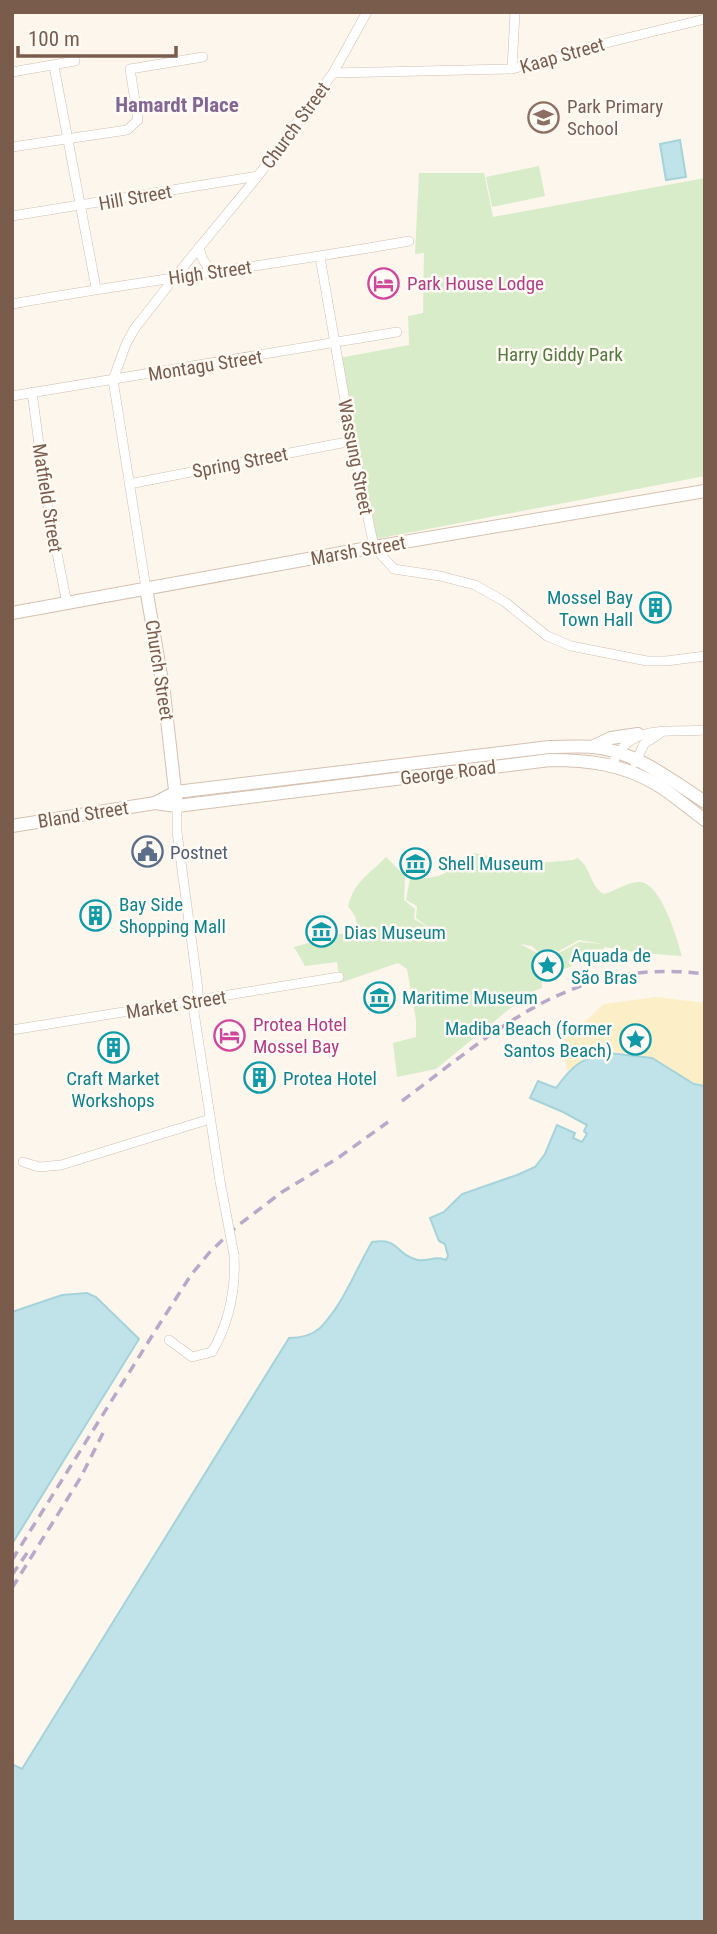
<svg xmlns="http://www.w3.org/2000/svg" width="717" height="1934" viewBox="0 0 717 1934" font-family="'Roboto Condensed',sans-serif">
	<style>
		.green { fill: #d8ecc9; fill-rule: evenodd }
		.sand { fill: #fcefc7 }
		.water { fill: #bfe3e8; stroke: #a5d3da; stroke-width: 2 }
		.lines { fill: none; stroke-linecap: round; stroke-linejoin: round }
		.street-casing { stroke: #d1beb0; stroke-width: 10 }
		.secondary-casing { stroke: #d6c0b0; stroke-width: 14 }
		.street { stroke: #fff; stroke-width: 9 }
		.secondary { stroke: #fff; stroke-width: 12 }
		.rail { stroke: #b9a8c9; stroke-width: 3.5; stroke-dasharray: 10 7; stroke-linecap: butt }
		.street-bridge-casing { stroke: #d1beb0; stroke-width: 10; stroke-linecap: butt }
		.street-bridge { stroke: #fff; stroke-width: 9 }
		.labels { text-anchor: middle; stroke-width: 5; stroke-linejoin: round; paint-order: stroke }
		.street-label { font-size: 19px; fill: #7a5c4d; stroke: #fffaf3 }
		.education-label { font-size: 19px; fill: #785e54; stroke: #fffaf3; text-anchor: start }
		.hotel-label { font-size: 19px; fill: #b23c85; stroke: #fffaf3; text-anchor: start }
		.park-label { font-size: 19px; fill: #537a41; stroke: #fffaf3 }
		.culture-label { font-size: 19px; fill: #0d838f; stroke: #fffaf3; text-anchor: start }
		.service-label { font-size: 19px; fill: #4e5e75; stroke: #fffaf3; text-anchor: start }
		.neighbourhood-label { font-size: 21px; font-weight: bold; fill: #846695; stroke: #fffaf3 }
	</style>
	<rect width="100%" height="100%" fill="#fdf6ec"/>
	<g class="green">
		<polygon points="539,166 545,196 492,207 486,177"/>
		<polygon points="419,173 484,173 493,217 705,178 705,476 376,539 339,358 409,345 408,316 423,313 424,253 415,254"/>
		<path d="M474,853L527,864L573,860L577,858C592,867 589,886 604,894C615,891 629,881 640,882C661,883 677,938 682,956L640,953L604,947V949C586,951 578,948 571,967L555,971L553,968L541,963L542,988L529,993L436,1069L397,1077L393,1043L416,1037V1020L407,969L398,963L340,983L337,962L305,966L294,947L358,929L355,916L348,906C355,880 369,875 386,857L405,876L404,900L415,909L414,919L431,929L416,918L417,906L406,900L410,878C421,878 434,879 445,873C456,866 461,856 474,853ZM579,940L603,944L579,942L559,953L545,951L539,954L520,944L532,946L538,952L545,949L559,951Z"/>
	</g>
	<path class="sand" d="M656,997L705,1003V1086C684,1082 670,1065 651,1058C635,1052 607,1050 590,1056C582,1058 575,1067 568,1072L560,1044L604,1004Z"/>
	<g class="water">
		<polygon points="680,140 686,177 666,180 660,144"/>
		<path d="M609,1053L652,1058L694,1084L705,1086V1922H12V1764L22,1769L289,1338C300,1338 311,1336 320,1328C343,1305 356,1269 372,1242C400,1237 395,1255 418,1260C428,1262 436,1255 446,1260L448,1256L445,1244L439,1241L430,1218L444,1212L462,1194L517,1175L535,1167L545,1154L557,1125L575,1133L573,1138L582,1142L587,1134L584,1131L587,1125L563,1112L530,1098L538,1081L556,1088C572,1066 582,1057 609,1053Z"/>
		<polygon points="87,1293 96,1297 139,1339 12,1544 12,1312 62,1295"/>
	</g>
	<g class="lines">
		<defs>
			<g id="street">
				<polyline points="54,66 96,288"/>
				<polyline points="512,69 515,12"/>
				<polyline points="12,72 75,61"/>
				<polyline points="333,73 512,69 606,43 705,19"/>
				<polyline points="12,147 127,130 138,120 130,69 203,57"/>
				<polyline points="12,216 258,176"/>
				<polyline points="199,247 202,258 211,272"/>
				<polyline points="320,257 352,441 374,547 394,569 440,576 475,585 505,602 547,636 571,646 647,661 666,661 705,656"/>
				<path d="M12,304C144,280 277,265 409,241"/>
				<polyline points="32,392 46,497 67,604"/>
				<polyline points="12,396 397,332"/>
				<polyline points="129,484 352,441"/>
				<polyline points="146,588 113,380 126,344 135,328 175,277 258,176 333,73 367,12"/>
				<polyline points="635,763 644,744 659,734"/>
				<path d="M612,765C629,723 666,733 705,730"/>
				<polyline points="177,806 177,832 198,989 194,1012 220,1181"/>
				<polyline points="12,1030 339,977"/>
				<polyline points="23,1162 39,1167 61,1165 210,1119"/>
				<path d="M169,1340L192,1357L212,1352C230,1321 236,1290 234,1255"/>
			</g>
			<g id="secondary">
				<polyline points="146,588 164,693 176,799"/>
				<polyline points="12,613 374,547 705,491"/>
				<polyline points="592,747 611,738 638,734"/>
				<path d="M155,803L176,792L549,747C563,747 579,746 593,747C635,751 671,780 705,802"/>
				<path d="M12,826L155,803L177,806L550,760C588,760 622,764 656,784C673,794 688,808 705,820"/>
			</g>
		</defs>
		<use href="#street" class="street-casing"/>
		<use href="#secondary" class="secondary-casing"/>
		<use href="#street" class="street"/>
		<use href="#secondary" class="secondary"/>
		<g class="rail">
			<path d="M402,1101C500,1028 573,957 705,974"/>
			<polyline points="12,1560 157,1328 191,1275 209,1253 236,1227 282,1192 338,1158 388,1122"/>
			<polyline points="12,1575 27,1553"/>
			<polyline points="12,1588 81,1477 103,1433"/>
		</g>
		<defs>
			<polyline id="street-bridge" points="220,1181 234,1255"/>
		</defs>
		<use href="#street-bridge" class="street-bridge-casing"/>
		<use href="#street-bridge" class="street-bridge"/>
	</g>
	<defs>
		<symbol id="school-ring" viewBox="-11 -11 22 22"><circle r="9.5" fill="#fffaf3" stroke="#8d6e63" stroke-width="1.5"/><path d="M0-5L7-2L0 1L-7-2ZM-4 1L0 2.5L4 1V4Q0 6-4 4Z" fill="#8d6e63"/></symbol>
		<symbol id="hotel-ring" viewBox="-11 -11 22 22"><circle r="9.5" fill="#fffaf3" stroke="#d1479c" stroke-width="1.5"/><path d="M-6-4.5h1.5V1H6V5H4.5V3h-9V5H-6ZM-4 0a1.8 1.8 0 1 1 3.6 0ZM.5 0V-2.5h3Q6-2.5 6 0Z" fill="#d1479c"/></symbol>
		<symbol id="building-ring" viewBox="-11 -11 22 22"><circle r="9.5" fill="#fffaf3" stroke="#0f9aa8" stroke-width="1.5"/><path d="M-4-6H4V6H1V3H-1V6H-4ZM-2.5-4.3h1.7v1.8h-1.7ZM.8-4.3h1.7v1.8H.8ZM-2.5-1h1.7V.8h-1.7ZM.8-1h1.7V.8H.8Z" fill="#0f9aa8"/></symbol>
		<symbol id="civic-ring" viewBox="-11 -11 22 22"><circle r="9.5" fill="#fffaf3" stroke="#5c6f8a" stroke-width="1.5"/><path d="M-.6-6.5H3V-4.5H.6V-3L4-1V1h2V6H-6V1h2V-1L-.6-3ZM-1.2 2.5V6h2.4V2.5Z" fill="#5c6f8a"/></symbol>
		<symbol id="museum-ring" viewBox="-11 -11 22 22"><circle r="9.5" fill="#fffaf3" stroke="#0f9aa8" stroke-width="1.5"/><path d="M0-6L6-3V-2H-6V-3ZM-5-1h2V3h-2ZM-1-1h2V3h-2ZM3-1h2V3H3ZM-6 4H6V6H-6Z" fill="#0f9aa8"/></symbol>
		<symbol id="sight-ring" viewBox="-11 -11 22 22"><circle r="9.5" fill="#fffaf3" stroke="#0f9aa8" stroke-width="1.5"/><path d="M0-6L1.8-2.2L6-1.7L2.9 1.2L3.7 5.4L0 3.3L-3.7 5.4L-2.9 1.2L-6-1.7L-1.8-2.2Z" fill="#0f9aa8"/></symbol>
	</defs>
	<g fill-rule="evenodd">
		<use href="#school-ring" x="526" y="100" width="35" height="35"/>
		<use href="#hotel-ring" x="366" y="266" width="35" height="35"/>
		<use href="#building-ring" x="638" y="590" width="35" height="35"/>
		<use href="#civic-ring" x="130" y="834" width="35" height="35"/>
		<use href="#museum-ring" x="398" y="846" width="35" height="35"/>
		<use href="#building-ring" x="78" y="898" width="35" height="35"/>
		<use href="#museum-ring" x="304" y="914" width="35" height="35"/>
		<use href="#sight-ring" x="530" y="948" width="35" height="35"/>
		<use href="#museum-ring" x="362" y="980" width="35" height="35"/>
		<use href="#hotel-ring" x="212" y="1018" width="35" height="35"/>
		<use href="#sight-ring" x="618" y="1022" width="35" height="35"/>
		<use href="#building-ring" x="96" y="1030" width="35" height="35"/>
		<use href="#building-ring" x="242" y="1060" width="35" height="35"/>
	</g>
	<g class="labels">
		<g class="street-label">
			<text transform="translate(562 55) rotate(-16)" y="7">Kaap Street</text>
			<text transform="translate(295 125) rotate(-54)" y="7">Church Street</text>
			<text transform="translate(135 197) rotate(-10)" y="7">Hill Street</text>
			<text transform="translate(210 272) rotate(-8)" y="7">High Street</text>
			<text transform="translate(205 365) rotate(-9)" y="7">Montagu Street</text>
			<text transform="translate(356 457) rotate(79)" y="7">Wassung Street</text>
			<text transform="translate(240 462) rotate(-11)" y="7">Spring Street</text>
			<text transform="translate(48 498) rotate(81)" y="7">Matfield Street</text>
			<text transform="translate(358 550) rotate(-10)" y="7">Marsh Street</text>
			<text transform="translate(160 670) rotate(81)" y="7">Church Street</text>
			<text transform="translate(448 772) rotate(-7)" y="7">George Road</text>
			<text transform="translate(83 814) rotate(-9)" y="7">Bland Street</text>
			<text transform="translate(176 1004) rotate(-9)" y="7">Market Street</text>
		</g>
		<g class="education-label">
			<text x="567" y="113">Park Primary<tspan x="567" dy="22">School</tspan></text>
		</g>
		<g class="hotel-label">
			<text x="407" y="290">Park House Lodge</text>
			<text x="253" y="1031">Protea Hotel<tspan x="253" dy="22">Mossel Bay</tspan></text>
		</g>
		<g class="park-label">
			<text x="560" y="361">Harry Giddy Park</text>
		</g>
		<g class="culture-label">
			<text x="633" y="604" text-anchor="end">Mossel Bay<tspan x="633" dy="22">Town Hall</tspan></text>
			<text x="438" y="870">Shell Museum</text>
			<text x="119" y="911">Bay Side<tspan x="119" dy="22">Shopping Mall</tspan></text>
			<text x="344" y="939">Dias Museum</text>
			<text x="571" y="962">Aquada de<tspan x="571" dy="22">São Bras</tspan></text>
			<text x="402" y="1004">Maritime Museum</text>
			<text x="612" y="1035" text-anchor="end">Madiba Beach (former<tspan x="612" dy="22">Santos Beach)</tspan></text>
			<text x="113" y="1085" text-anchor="middle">Craft Market<tspan x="113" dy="22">Workshops</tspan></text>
			<text x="283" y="1085">Protea Hotel</text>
		</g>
		<g class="service-label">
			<text x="170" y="859">Postnet</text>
		</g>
		<g class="neighbourhood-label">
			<text x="177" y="112">Hamardt Place</text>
		</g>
	</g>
	<rect width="717" height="1934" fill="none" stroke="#7a5c4d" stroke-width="28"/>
	<path d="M18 46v10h158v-10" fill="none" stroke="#7a5c4d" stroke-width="3.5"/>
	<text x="28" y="46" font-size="21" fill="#7a5c4d" stroke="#fffaf3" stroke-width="5" paint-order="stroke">100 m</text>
</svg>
